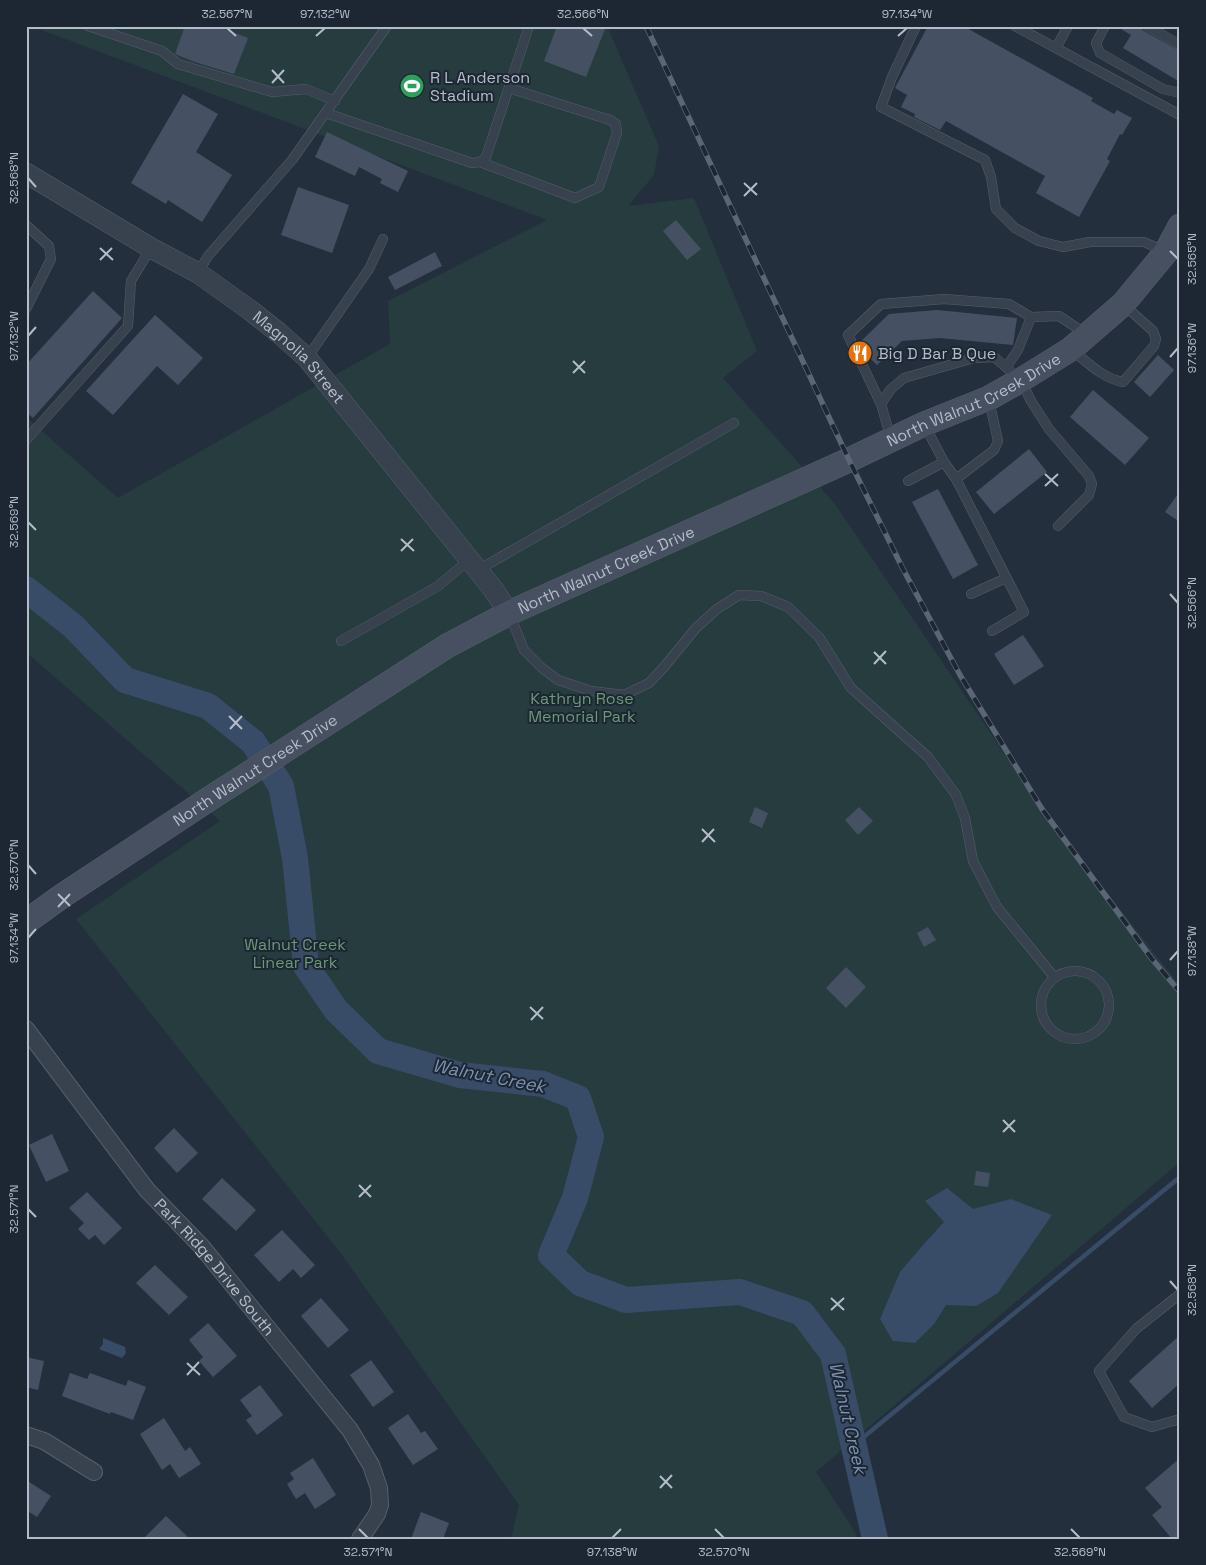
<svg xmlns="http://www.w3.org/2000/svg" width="1206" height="1565" viewBox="0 0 1206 1565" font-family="'Space Grotesk',sans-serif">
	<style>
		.green { fill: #263c3f }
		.water { fill: #394c67 }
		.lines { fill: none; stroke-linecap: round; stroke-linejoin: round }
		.stream { stroke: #394c67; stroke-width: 4.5 }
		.river { stroke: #394c67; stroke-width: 26 }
		.building { fill: #455162 }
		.service-casing { stroke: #565f6c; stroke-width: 10 }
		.minor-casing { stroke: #565f6c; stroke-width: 18 }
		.tertiary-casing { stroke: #565f6c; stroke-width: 21 }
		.secondary-casing { stroke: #565f6c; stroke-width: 25 }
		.service { stroke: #38414e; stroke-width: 9 }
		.minor { stroke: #38414e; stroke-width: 16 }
		.tertiary { stroke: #38414e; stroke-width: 20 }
		.secondary { stroke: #465061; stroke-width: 24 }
		.rail-casing { stroke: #5a6575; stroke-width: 5.5 }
		.rail { stroke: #1d2633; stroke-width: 4; stroke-dasharray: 11; stroke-linecap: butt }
		.ticks { fill: none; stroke: #b4bcc9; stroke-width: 2 }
		.labels { text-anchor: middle; stroke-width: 4; stroke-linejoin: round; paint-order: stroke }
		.poi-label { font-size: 16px; fill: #b4bcc9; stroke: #1d2633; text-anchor: start }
		.street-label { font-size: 16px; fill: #b4bcc9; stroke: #1d2633 }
		.park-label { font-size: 16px; fill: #6b9a76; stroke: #1d2633 }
		.water-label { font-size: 18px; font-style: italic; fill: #7c92b1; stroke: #1d2633 }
		.neatline { fill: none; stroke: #b4bcc9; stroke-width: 2 }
		.ticks-label { font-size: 12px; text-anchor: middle; fill: #b4bcc9 }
	</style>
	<rect width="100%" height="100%" fill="#242f3e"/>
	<polygon class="green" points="31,26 607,26 659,146 654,175 628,206 694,198 757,351 723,378 835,504 1042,809 1180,986 1180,1162 816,1472 855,1532 857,1539 511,1539 519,1505 342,1255 76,919 220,821 26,652 26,417 118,498 390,344 388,301 547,220"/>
	<g class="water">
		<polygon points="947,1188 973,1209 1011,1199 1052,1215 998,1293 976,1306 946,1305 934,1324 915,1343 893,1341 880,1319 900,1272 923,1245 944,1222 925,1201"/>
		<polygon points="103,1338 125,1347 126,1353 122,1358 99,1349 103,1344"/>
	</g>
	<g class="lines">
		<polyline class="stream" points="854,1445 1180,1177"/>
		<polyline class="river" points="26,589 73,626 125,680 208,706 253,742 281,786 295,858 306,966 336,1010 378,1051 460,1075 543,1084 578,1098 591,1137 575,1198 551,1255 580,1283 626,1300 740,1292 802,1313 833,1354 875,1539"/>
	</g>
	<g class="building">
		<polygon points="185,26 217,26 248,38 234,74 195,62 175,54"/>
		<polygon points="557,26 597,26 605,29 586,77 544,61"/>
		<polygon points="928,26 963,26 1093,98 1091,101 1114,114 1117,110 1132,118 1122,135 1120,134 1107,159 1110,161 1079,217 1036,193 1045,176 946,121 940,130 914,117 915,114 901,107 907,95 895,88"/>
		<polygon points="1116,26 1138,26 1144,31 1180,51 1180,82 1123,48 1131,35"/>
		<polygon points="183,94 218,114 196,152 232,175 202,222 168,200 166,204 131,183"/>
		<polygon points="327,132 408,171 398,192 380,183 382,179 359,167 355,176 315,157"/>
		<polygon points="298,187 349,205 332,253 281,235"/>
		<polygon points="676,220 701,249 687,260 663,231"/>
		<polygon points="435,252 442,266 395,290 388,277"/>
		<polygon points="93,291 122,318 33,418 26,412 26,365"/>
		<polygon points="937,310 1017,318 1013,345 940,338 902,341 877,365 862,350 859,343 889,314"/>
		<polygon points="155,315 203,358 178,385 157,366 113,415 86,391"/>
		<polygon points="1158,355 1174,370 1150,397 1134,382"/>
		<polygon points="1093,390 1149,438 1125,465 1070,417"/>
		<polygon points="1029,449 1047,472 994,514 976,492"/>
		<polygon points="938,489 978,565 953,579 912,502"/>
		<polygon points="1180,491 1180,522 1165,512"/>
		<polygon points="1023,635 1044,666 1014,685 994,654"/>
		<polygon points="755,807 768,813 762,828 749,822"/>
		<polygon points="859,807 873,821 858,835 845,820"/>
		<polygon points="928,927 936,940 924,947 917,933"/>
		<polygon points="846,967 866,987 846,1008 826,988"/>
		<polygon points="174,1128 198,1153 177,1173 154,1148"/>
		<polygon points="52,1134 69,1171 46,1182 29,1145"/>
		<polygon points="976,1171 990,1173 988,1187 974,1185"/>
		<polygon points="222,1178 256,1210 236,1231 202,1199"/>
		<polygon points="87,1192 122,1228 104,1245 95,1235 89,1240 78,1229 84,1223 69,1208"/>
		<polygon points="282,1230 315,1265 301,1278 293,1269 279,1282 254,1255"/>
		<polygon points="155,1265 188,1297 169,1315 136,1283"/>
		<polygon points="321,1298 349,1330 328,1348 301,1316"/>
		<polygon points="208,1323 237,1356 213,1377 199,1361 203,1357 189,1340"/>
		<polygon points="1180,1335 1180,1383 1152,1408 1129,1381"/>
		<polygon points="26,1357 44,1361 38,1390 26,1387"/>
		<polygon points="371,1360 394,1392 373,1407 350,1375"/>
		<polygon points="70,1373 87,1379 90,1373 126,1386 128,1380 146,1387 133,1420 111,1412 110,1414 62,1396"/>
		<polygon points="260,1385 283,1415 257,1435 246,1420 252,1416 240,1400"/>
		<polygon points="408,1414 421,1433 425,1431 438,1449 413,1465 388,1428"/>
		<polygon points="164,1418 185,1451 190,1447 201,1464 179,1478 170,1464 162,1470 140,1434"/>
		<polygon points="313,1458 336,1495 315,1509 305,1493 296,1499 287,1484 294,1479 290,1473"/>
		<polygon points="1180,1458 1180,1539 1172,1539 1152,1515 1162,1507 1145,1488"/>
		<polygon points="26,1480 51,1496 37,1517 26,1510"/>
		<polygon points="421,1512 449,1523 443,1539 411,1539"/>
		<polygon points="166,1516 190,1539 143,1539"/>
	</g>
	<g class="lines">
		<defs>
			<g id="service">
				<polyline points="88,26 162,51 178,64 272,92 306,89 335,101"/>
				<polyline points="916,26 892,77 881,107 985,160 991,177 996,209 1015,228 1039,241 1063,247 1090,242 1144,242 1164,251"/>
				<polyline points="1015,26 1180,115"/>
				<polyline points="1105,26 1096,43 1100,53 1163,89 1180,93"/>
				<polyline points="1147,26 1180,45"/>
				<polyline points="1056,48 1068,26"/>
				<polyline points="326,113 472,163 480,162 486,157 529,26"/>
				<polyline points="480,162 575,198 599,187 617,133 616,124 610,120 509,88"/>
				<polyline points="26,225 49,246 51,259 26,309"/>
				<polyline points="198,273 208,256 292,160 387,26"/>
				<path d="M1071,349C1087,362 1102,378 1123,382L1154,346L1156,339L1153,331L1123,304"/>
				<polyline points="307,358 369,269 383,239"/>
				<polyline points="1007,366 1018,350 1031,317 1059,316 1086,334"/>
				<polyline points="881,404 848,335 881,304 944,299 1009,304 1031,317"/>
				<polyline points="924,424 944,462 956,479 1024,612 992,631"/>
				<polyline points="891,439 881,404 890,390 904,378 974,358 994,357 1021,380 1031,401 1049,429 1089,476 1092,484 1089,495 1058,526"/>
				<polyline points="26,440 128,326 131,281 151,248"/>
				<polyline points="956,479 994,450 998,441 989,400"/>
				<polyline points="908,481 944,462"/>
				<polyline points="478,570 734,423"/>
				<polyline points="971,594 1006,578"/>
				<polyline points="509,613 524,650 542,668 558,680 591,691 624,695 649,683 664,667 696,628 717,609 739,595 761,596 788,607 819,637 851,688 928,757 956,795 965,818 973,861 997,907 1055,978"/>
				<polyline points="341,641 438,586 469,560"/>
				<circle cx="1075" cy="1005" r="34"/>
				<polyline points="1180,1294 1136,1329 1099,1371 1124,1417 1152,1427 1180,1419"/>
			</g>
			<g id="minor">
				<path id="s1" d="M26,1029L147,1190L202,1247L350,1430L371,1465L379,1488L380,1505L377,1514L360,1539"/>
				<polyline points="26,1435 44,1441 94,1472"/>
			</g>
			<g id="tertiary">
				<path id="s2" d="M26,173L151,248L198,273L250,310L279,333L307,358L493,589L509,613"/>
			</g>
			<g id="secondary">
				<path id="s3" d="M26,922L62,896L209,799L447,646L509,613L849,460L924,424L989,398L1021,380L1071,349L1123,304L1166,252L1180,226"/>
			</g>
		</defs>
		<use href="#service" class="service-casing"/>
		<use href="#minor" class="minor-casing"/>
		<use href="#tertiary" class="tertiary-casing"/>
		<use href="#secondary" class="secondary-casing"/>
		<use href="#service" class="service"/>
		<use href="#minor" class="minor"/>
		<use href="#tertiary" class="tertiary"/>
		<use href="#secondary" class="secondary"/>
		<defs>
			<polyline id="rail" points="646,26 849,460 903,569 960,675 1042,809 1152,959 1180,992"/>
		</defs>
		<use href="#rail" class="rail-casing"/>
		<use href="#rail" class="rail"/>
	</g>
	<path class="ticks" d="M227,28L236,36M583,28L592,36M316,36L325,28M898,36L907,28M272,70L284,83M272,83L284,70M28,178L36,187M744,183L757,195M744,196L757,183M100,248L113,260M1170,251L1178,259M100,260L112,248M28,336L36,327M1170,357L1178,348M573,361L585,373M573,373L585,361M1045,474L1058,486M1045,486L1058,474M28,522L36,530M401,539L414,551M401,551L413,539M1170,594L1178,603M874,652L886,664M874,664L886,651M229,716L242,729M230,729L242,716M702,829L715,842M702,842L714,829M28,865L36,874M58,894L70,906M58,907L70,894M28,938L36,929M1170,960L1178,951M530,1007L543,1019M531,1020L543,1007M1003,1120L1015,1132M1003,1132L1015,1120M359,1185L371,1197M359,1197L371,1185M28,1209L36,1217M1170,1281L1178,1290M831,1298L844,1310M831,1310L844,1298M187,1363L200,1375M187,1375L199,1362M660,1476L672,1488M660,1488L672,1475M359,1529L368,1538M715,1529L724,1538M1071,1529L1080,1538M612,1538L621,1529"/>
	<defs>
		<symbol id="stadium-disc" viewBox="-11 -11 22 22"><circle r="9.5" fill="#2e9e5b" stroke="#1d2633"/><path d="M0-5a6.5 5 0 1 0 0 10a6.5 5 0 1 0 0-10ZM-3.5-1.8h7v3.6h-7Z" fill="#fff"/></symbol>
		<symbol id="restaurant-disc" viewBox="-11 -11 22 22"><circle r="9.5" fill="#e8710a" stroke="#1d2633"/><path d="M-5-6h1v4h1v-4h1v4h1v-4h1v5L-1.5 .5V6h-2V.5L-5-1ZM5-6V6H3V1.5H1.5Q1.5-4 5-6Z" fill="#fff"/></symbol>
	</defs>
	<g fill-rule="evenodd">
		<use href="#stadium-disc" x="398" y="72" width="28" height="28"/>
		<use href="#restaurant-disc" x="846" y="339" width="28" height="28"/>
	</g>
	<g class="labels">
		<g class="poi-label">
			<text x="430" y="83">R L Anderson<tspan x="430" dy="18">Stadium</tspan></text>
			<text x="878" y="359">Big D Bar B Que</text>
		</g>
		<g class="street-label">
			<text dy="6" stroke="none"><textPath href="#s2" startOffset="331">Magnolia Street</textPath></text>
			<text dy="6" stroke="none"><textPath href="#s3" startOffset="1085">North Walnut Creek Drive</textPath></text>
			<text dy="6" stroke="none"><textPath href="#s3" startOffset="680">North Walnut Creek Drive</textPath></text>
			<text dy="6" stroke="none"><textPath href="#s3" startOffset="275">North Walnut Creek Drive</textPath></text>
			<text dy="6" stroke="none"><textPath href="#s1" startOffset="304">Park Ridge Drive South</textPath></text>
		</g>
		<g class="park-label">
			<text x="582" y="704">Kathryn Rose<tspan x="582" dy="18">Memorial Park</tspan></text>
			<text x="295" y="950">Walnut Creek<tspan x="295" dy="18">Linear Park</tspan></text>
		</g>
		<g class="water-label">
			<text transform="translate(489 1076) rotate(11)" y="6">Walnut Creek</text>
			<text transform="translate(848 1418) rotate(77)" y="6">Walnut Creek</text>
		</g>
	</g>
	<rect width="1206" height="1565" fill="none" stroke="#1d2633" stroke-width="55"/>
	<rect x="28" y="28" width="1150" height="1510" class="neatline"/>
	<g class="ticks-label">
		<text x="227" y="18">32.567°N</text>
		<text x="325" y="18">97.132°W</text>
		<text x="583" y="18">32.566°N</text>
		<text x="907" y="18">97.134°W</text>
		<text transform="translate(14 178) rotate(-90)" y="4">32.568°N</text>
		<text transform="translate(1192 259) rotate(-90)" y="4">32.565°N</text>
		<text transform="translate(14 336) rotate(-90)" y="4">97.132°W</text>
		<text transform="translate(1192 348) rotate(-90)" y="4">97.136°W</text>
		<text transform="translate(14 522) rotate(-90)" y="4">32.569°N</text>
		<text transform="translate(1192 603) rotate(-90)" y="4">32.566°N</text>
		<text transform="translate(14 865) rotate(-90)" y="4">32.570°N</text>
		<text transform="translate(14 938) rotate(-90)" y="4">97.134°W</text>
		<text transform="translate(1192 951) rotate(-90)" y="4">97.138°W</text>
		<text transform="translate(14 1209) rotate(-90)" y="4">32.571°N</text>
		<text transform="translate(1192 1290) rotate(-90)" y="4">32.568°N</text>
		<text x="368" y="1556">32.571°N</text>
		<text x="612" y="1556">97.138°W</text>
		<text x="724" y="1556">32.570°N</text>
		<text x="1080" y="1556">32.569°N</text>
	</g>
</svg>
